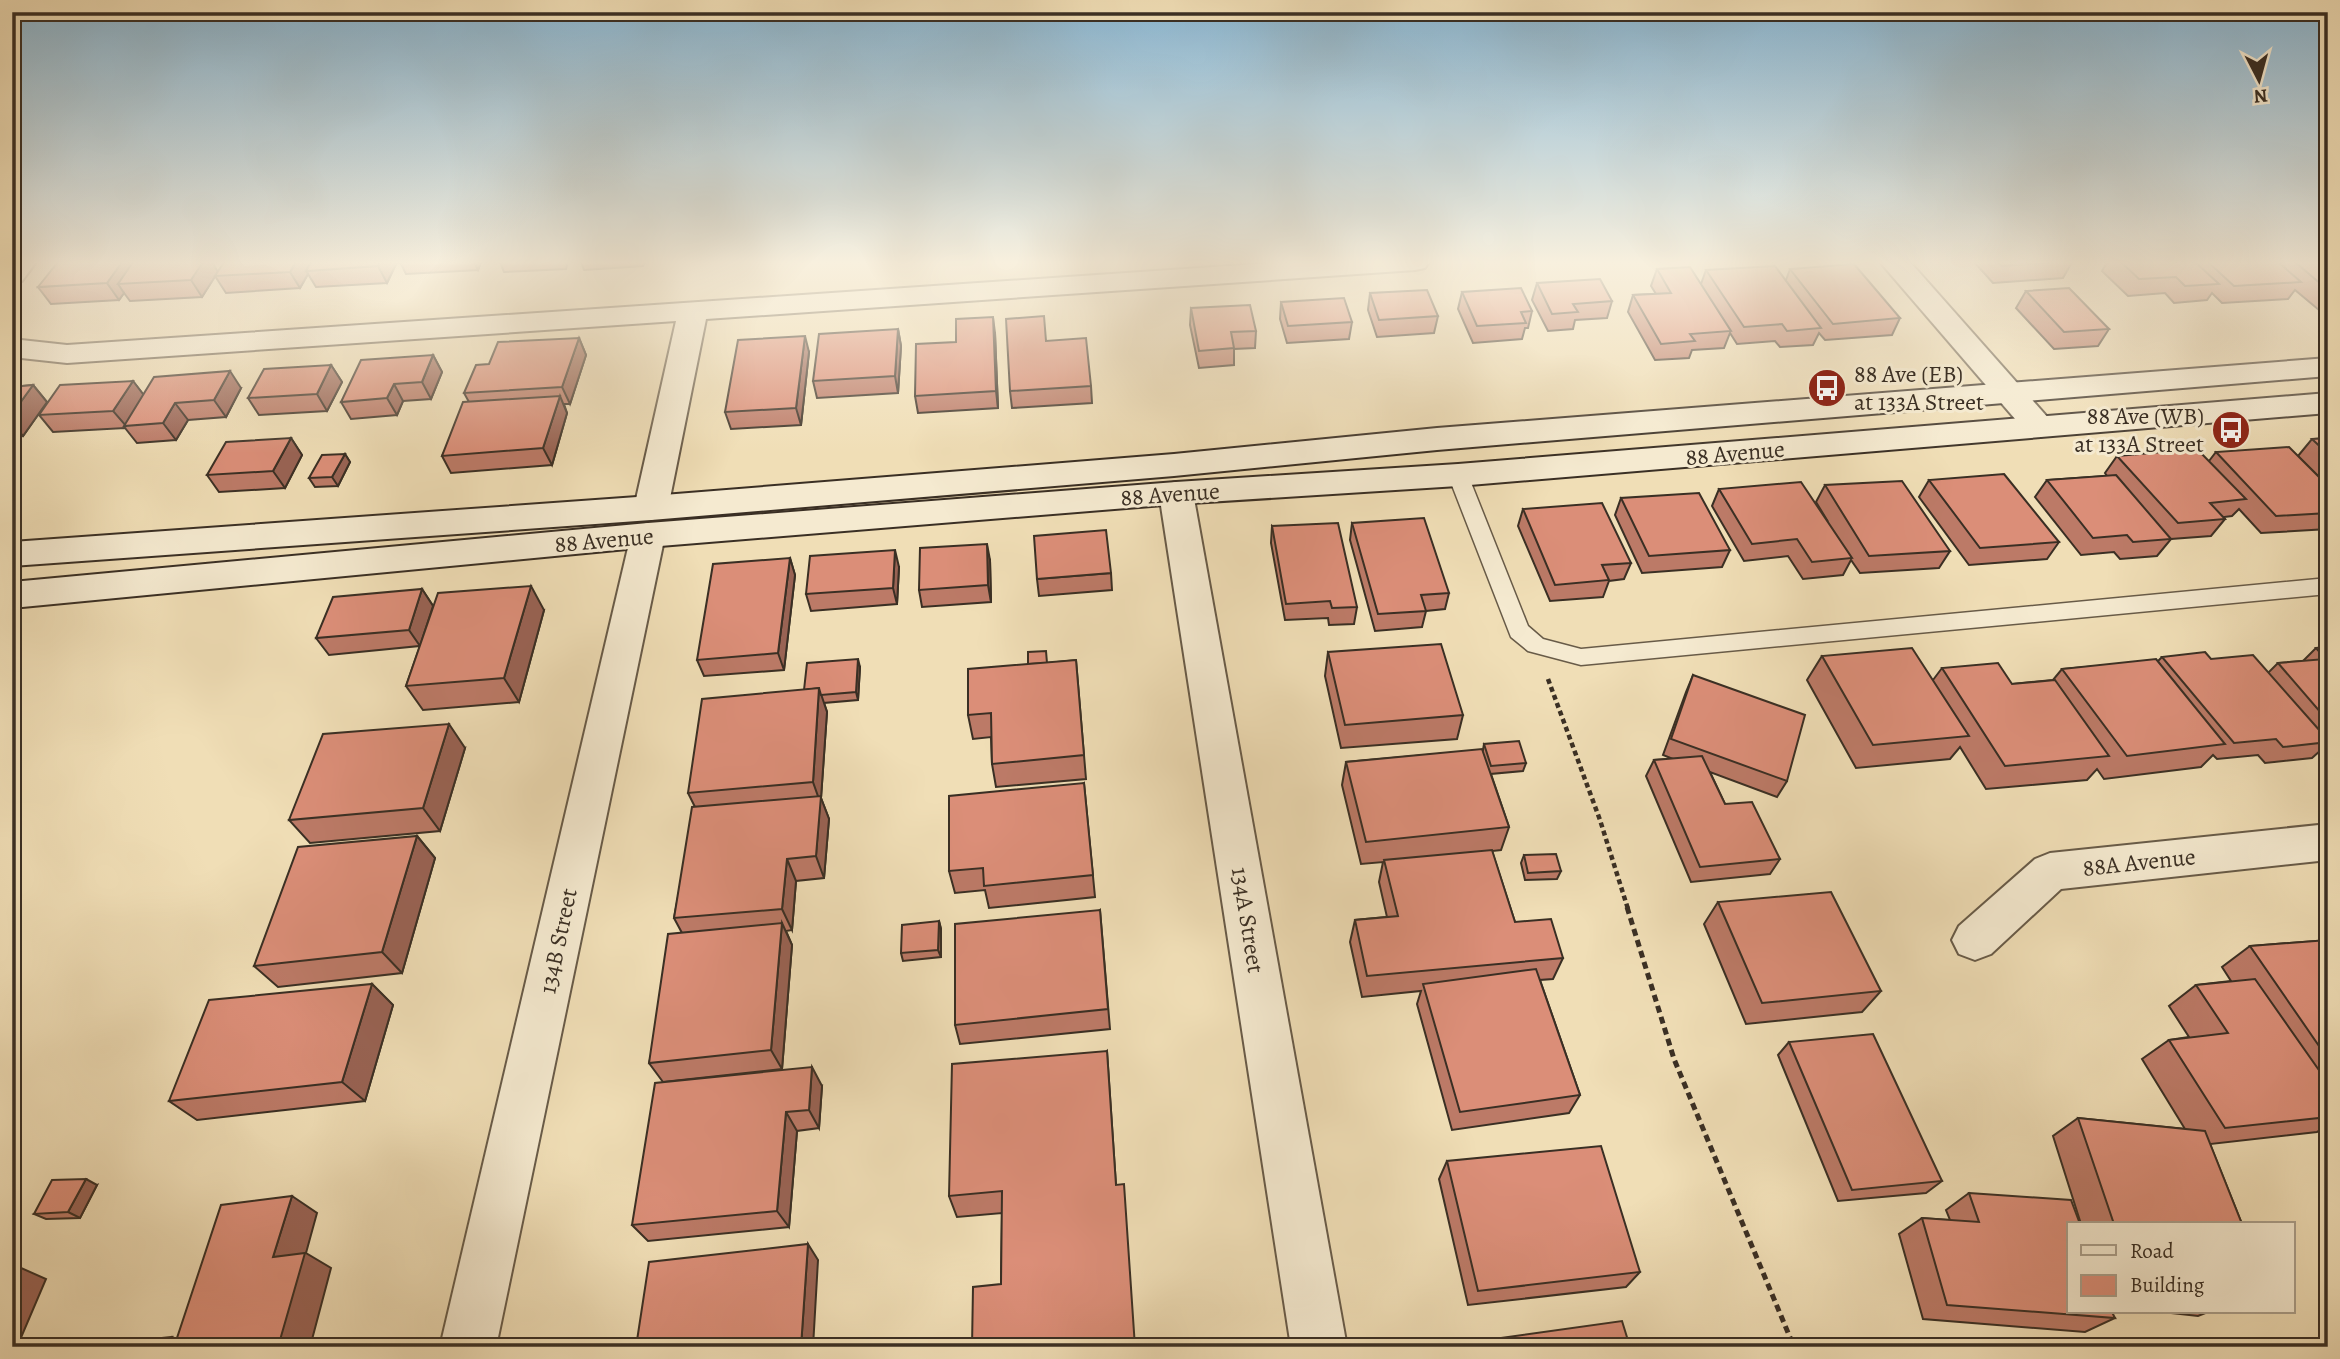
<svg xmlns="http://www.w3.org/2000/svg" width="2340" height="1359" viewBox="0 0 2340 1359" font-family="Alegreya,serif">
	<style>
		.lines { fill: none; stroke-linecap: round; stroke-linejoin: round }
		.service-casing { stroke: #685b48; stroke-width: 3 }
		.minor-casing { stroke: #685b48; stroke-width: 4 }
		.secondary-casing { stroke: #3a2f24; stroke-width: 4 }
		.path-far1 { stroke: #3a2f24; stroke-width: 4.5; stroke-dasharray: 5 3.5; stroke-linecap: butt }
		.path { stroke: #3a2f24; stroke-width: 5; stroke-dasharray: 7 4.5; stroke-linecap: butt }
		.service { fill: #f5ead0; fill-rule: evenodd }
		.minor { fill: #f5ead0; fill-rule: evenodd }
		.secondary { fill: #f5ead0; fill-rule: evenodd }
		.wall { fill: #bc7a67; stroke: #3a2f24; stroke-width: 2 }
		.shaded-wall { fill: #996354; stroke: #3a2f24; stroke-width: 2 }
		.building { fill: #db8e78; stroke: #3a2f24; stroke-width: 2 }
		.labels { text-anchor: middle; stroke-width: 6; stroke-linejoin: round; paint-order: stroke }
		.poi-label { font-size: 24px; fill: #3a2f24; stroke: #f5ead0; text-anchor: start }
		.street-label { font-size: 24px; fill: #3a2f24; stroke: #f5ead0 }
	</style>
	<rect width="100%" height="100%" fill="#f0deb6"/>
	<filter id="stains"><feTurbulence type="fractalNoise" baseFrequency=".00286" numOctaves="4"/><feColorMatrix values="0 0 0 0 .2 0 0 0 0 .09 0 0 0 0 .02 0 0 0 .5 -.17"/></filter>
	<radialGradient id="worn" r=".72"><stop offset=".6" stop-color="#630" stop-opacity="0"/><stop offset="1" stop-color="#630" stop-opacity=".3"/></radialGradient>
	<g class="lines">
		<defs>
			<polygon id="service" points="1458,468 1465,470 1468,475 1528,626 1543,639 1581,649 2328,578 2328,594 1581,665 1528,651 1511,637 1448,475 1451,470"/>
			<g id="minor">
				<polygon points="12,262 36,262 22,281 12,283"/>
				<polygon points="1286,262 1429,262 1425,268 1415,270 706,319 668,508 663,516 651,520 639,516 634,508 676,321 67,363 12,357 12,339 67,345"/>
				<polygon points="1880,262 1910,262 2050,420 2055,427 2050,434 2039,437 2028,434"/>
				<polygon points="1176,482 1188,485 1193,493 1347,1347 1291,1347 1159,493 1164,485"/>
				<polygon points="648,523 660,526 665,535 496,1347 440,1347 631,535 636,526"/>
				<polygon points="2328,824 2328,860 2061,889 1991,954 1975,960 1959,954 1952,940 1959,926 2035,859 2050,853"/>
			</g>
			<g id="secondary">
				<polygon points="2328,358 2328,376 1437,450 1174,476 651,520 12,566 12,542 651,496 1174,454 1437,428"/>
				<polygon points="2328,393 2328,413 1458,486 1176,504 648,547 12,608 12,582 648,523 1176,482 1458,464"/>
			</g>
		</defs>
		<use href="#service" class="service-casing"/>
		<use href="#minor" class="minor-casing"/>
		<use href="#secondary" class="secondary-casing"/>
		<polyline class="path-far1" points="1548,679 1600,820 1628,909"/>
		<polyline class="path" points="1627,907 1674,1059 1794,1347"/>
		<use href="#service" class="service"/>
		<use href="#minor" class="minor"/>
		<use href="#secondary" class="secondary"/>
	</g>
	<g class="wall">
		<polygon points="397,262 387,283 316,287 308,274 300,288 226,293 215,276 202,297 130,301 124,293 119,300 51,304 38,287 218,272"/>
		<polygon points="400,262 481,262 478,270 406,274"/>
		<polygon points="500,262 568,262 566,269 504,272"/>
		<polygon points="581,262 645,262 643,266 584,270"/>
		<polygon points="1974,262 2072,262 2063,278 1993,283"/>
		<polygon points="2107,262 2328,262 2328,309 2319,310 2295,290 2288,299 2222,303 2212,293 2207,300 2174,303 2165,293 2128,296 2102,271"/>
		<polygon points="1657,269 1701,284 1706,270 1786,280 1790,269 1900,318 1892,335 1825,340 1819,333 1813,345 1780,347 1775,341 1737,344 1730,333 1724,348 1692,350 1689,358 1655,360 1628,312 1633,295 1656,294 1651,286"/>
		<polygon points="1537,283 1612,301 1607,318 1575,320 1573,329 1548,331 1532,300"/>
		<polygon points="2026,291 2109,329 2098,346 2054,349 2016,308"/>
		<polygon points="1462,292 1532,311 1528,328 1525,328 1522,339 1473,343 1458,309"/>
		<polygon points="1370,293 1438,316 1434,333 1377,337 1368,310"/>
		<polygon points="1281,302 1352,322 1349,339 1287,343 1280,319"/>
		<polygon points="1191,308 1256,331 1255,348 1234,349 1234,365 1199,368 1190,325"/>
		<polygon points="898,329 901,346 898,393 817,398 813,381"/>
		<polygon points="995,333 998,408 918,413 915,396 956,342"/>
		<polygon points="579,338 586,355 570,404 564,404 567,413 552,465 451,473 442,456 469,402 464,393"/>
		<polygon points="1046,341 1091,386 1092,403 1012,408 1010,391"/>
		<polygon points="809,352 801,425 731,429 725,412"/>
		<polygon points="433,355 442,372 431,399 403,401 397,415 351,419 341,402"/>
		<polygon points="331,365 342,382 327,411 259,415 248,398"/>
		<polygon points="133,381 143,394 241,388 226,417 188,420 176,440 137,443 125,428 53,432 39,415"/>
		<polygon points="33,385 47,402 23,436 12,436 12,387"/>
		<polygon points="291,438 302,455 285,488 219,492 207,475"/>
		<polygon points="2328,438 2328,486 2298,456 2312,439"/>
		<polygon points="2216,452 2328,486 2328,529 2261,533 2239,509 2232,516 2224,517 2225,519 2211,536 2171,539 2157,556 2120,559 2114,552 2081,555 2035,497 2047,480 2107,476 2105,473 2117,456 2209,461"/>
		<polygon points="345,454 350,462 338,486 315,487 309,478"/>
		<polygon points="1929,480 2059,542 2047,559 1969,565 1919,497"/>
		<polygon points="1825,485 1950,551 1939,568 1860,573 1851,560 1843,575 1803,579 1788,556 1744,561 1712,506 1719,489 1827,520 1816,502"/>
		<polygon points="1621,498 1730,550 1722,567 1642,573 1615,515"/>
		<polygon points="1523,509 1631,563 1624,579 1609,581 1603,597 1550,601 1518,526"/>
		<polygon points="1352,523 1449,593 1445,609 1426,611 1422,627 1375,631 1350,540"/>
		<polygon points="1272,526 1357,607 1354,624 1329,625 1328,618 1285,620 1271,543"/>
		<polygon points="790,558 795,575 784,670 704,676 697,660"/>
		<polygon points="990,560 991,602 922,607 919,590"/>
		<polygon points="899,567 897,604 811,611 806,594"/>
		<polygon points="1111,573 1112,590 1039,596 1037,579"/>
		<polygon points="422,589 433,606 425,632 544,610 519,702 423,710 406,686 420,646 329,655 316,638"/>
		<polygon points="2328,647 2328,754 2324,754 2321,750 2312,758 2265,763 2258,755 2217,759 2213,755 2201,767 2104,779 2097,769 2087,780 1986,789 1960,747 1950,759 1856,768 1807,680 1822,656 1933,680 1942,668 2012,684 2053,680 2062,669 2158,661 2162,657 2211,659 2268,673 2278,663 2303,661 2316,648"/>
		<polygon points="1328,652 1463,715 1457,739 1341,748 1325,676"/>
		<polygon points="1076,660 1086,779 996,787 992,764 991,737 973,739 968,715 1047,663"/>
		<polygon points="860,667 858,700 824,703 827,712 821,798 829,819 824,878 796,881 792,930 786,931 792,945 782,1069 663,1082 649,1063 682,933 674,918 695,807 688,793 804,690"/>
		<polygon points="1693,675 1787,781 1777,797 1710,772 1725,804 1780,859 1770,874 1691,882 1646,776 1654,760 1673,759 1663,755 1686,692"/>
		<polygon points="1484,744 1526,763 1523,771 1491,774 1509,827 1501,850 1492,851 1515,922 1563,958 1553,979 1540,980 1580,1095 1569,1113 1452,1130 1417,1004 1421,991 1362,997 1350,942 1355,920 1387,917 1379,882 1383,862 1361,864 1342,785 1346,762 1483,750"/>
		<polygon points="465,748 440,831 310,843 289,820"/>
		<polygon points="1084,783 1095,897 989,908 985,890 955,893 949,871"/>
		<polygon points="417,836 435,858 402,973 278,987 254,966"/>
		<polygon points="1524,855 1561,871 1557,879 1525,880 1521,863"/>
		<polygon points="1718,902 1881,991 1862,1012 1746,1024 1704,924"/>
		<polygon points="1100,910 1110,1029 960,1044 955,1025"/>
		<polygon points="939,921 941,929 941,957 903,961 901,953"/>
		<polygon points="2328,940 2328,1126 2317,1132 2210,1144 2242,1224 2081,1224 2053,1136 2078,1118 2185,1129 2142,1059 2169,1040 2189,1037 2169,1006 2196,985 2231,981 2222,967 2250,946"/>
		<polygon points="372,984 393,1005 365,1101 197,1120 169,1101"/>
		<polygon points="1789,1042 1942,1181 1926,1193 1838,1201 1778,1055"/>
		<polygon points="1107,1051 1116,1185 1135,1347 1001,1284 1002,1213 957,1217 949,1196"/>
		<polygon points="822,1086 819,1128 797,1131 789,1227 648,1241 632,1225"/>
		<polygon points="1447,1161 1640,1272 1626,1287 1468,1305 1439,1179"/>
		<polygon points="97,1185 80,1218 46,1219 34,1214"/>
		<polygon points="1969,1193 2115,1318 2085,1332 1923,1319 1899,1234 1922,1218 1950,1220 1946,1210"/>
		<polygon points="2162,1312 2208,1312 2198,1316"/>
		<polygon points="1486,1340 1630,1347 1481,1347"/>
	</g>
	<g class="shaded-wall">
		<polygon points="122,262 145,262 118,284 124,293 119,300 107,283"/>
		<polygon points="189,262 212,262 218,272 202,297 191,280"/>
		<polygon points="296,262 315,262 306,271 308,274 300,288 290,272"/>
		<polygon points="380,262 397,262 387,283 378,266"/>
		<polygon points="474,262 481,262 478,270"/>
		<polygon points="993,317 995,333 998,408 996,391"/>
		<polygon points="898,329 901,346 898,393 895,376"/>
		<polygon points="805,336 809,352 801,425 796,408"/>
		<polygon points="579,338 586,355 570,404 562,387"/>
		<polygon points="433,355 442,372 431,399 422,382"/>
		<polygon points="331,365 342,382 327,411 317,394"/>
		<polygon points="230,371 241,388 226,417 214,400"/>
		<polygon points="133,381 146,398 126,426 113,411"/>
		<polygon points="394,384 403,401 397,415 387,398"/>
		<polygon points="33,385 47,402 23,436 12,423 12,414"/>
		<polygon points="560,396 567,413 552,465 543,448"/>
		<polygon points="175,403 188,420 176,440 163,423"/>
		<polygon points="291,438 302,455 285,488 273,471"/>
		<polygon points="345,454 350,462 338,486 332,477"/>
		<polygon points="987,544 990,560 991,602 988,585"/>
		<polygon points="895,550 899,567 897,604 893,588"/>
		<polygon points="790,558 795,575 784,670 778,653"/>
		<polygon points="531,586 544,610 519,702 504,678"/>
		<polygon points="422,589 433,606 420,646 409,630"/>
		<polygon points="858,659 860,667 858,700 856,692"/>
		<polygon points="819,688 827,712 821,798 829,819 824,878 816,856 820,802 813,782"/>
		<polygon points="449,724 465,748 440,831 423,808"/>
		<polygon points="417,836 435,858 402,973 382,952"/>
		<polygon points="787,859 796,881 792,930 782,909"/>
		<polygon points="939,921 941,929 941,957 938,950"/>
		<polygon points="782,923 792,945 782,1069 771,1050"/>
		<polygon points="372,984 393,1005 365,1101 342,1082"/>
		<polygon points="812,1067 822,1086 819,1128 809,1110"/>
		<polygon points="786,1112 797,1131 789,1227 777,1211"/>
		<polygon points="86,1179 97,1185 80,1218 68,1212"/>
		<polygon points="292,1196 317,1213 306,1253 331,1268 310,1347 278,1347 273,1257"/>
		<polygon points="808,1244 818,1260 813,1347 801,1347"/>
		<polygon points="12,1264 46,1279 17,1347 12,1347"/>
		<polygon points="172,1337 193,1347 168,1347"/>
	</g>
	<g class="building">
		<polygon points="58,262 122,262 107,283 38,287"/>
		<polygon points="133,262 203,262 191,280 118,284"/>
		<polygon points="224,262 296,262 290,272 215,276"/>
		<polygon points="311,262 380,262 378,266 306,271"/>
		<polygon points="1998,262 2060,262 2002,266"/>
		<polygon points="2121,262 2195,262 2219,284 2185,286 2176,277 2139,279"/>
		<polygon points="2208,262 2278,262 2301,282 2234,286"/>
		<polygon points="2295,262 2328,262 2328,290"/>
		<polygon points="1854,264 1900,318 1833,324 1790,269"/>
		<polygon points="1775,266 1821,328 1787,331 1782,324 1744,327 1706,270"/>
		<polygon points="1690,267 1731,331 1690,334 1695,341 1661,344 1633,295 1671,293 1657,269"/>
		<polygon points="1600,279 1612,301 1573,304 1578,312 1552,314 1537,283"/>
		<polygon points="1521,288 1532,311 1521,312 1526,323 1477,326 1462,292"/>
		<polygon points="2069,288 2109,329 2064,332 2026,291"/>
		<polygon points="1427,290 1438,316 1379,320 1370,293"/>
		<polygon points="1344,298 1352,322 1288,326 1281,302"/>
		<polygon points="1250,305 1256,331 1231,332 1234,348 1199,351 1191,308"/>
		<polygon points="1044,316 1046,341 1086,338 1091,386 1010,391 1006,319"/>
		<polygon points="993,317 996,391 915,396 916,344 956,342 956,319"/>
		<polygon points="898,329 895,376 813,381 819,334"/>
		<polygon points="805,336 796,408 725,412 738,340"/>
		<polygon points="579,338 562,387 464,393 476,365 489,364 498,342"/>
		<polygon points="433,355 422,382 394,384 387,398 341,402 361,360"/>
		<polygon points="331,365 317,394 248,398 264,369"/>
		<polygon points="230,371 214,400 175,403 163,423 124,426 154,377"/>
		<polygon points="133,381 113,411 39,415 60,385"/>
		<polygon points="33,385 12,414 12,387"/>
		<polygon points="560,396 543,448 442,456 463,402"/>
		<polygon points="291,438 273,471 207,475 226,442"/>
		<polygon points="2328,438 2328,454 2312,439"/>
		<polygon points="2289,447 2328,486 2328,513 2276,516 2216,452"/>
		<polygon points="2197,449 2246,499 2210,503 2225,519 2178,523 2117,456"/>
		<polygon points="345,454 332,477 309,478 322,455"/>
		<polygon points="2004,474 2059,542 1980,548 1929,480"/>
		<polygon points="2116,475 2171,539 2133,542 2127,535 2093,538 2047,480"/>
		<polygon points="1902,481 1950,551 1869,556 1825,485"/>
		<polygon points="1801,482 1852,558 1812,562 1797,539 1752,544 1719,489"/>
		<polygon points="1699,493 1730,550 1649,556 1621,498"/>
		<polygon points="1602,503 1631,563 1602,565 1609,580 1555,585 1523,509"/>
		<polygon points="1424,518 1449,593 1421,595 1426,611 1378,614 1352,523"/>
		<polygon points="1338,523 1357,607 1332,608 1330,601 1286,604 1272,526"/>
		<polygon points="1106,530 1111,573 1037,579 1034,536"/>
		<polygon points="987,544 988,585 919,590 920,548"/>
		<polygon points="895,550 893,588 806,594 810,556"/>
		<polygon points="790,558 778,653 697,660 713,564"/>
		<polygon points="531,586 504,678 406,686 438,593"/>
		<polygon points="422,589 409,630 316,638 333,597"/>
		<polygon points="1441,644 1463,715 1345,725 1328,652"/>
		<polygon points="2328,647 2328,721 2278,663 2326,659 2316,648"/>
		<polygon points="1912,648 1969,736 1873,745 1822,656"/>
		<polygon points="1046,651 1047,663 1028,664 1028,652"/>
		<polygon points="2205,652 2211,659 2253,655 2328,740 2328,742 2283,747 2276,739 2234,743 2162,657"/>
		<polygon points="858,659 856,692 821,695 819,688 804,690 807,663"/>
		<polygon points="2156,659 2225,744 2127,756 2062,669"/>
		<polygon points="1076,660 1084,755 992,764 991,713 968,715 968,669"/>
		<polygon points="1998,663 2012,684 2055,680 2109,756 2005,766 1942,668"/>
		<polygon points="1693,675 1805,715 1787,781 1671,739"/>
		<polygon points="819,688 813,782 688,793 702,699"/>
		<polygon points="449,724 423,808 289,820 323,734"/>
		<polygon points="1519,741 1526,763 1491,766 1484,744"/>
		<polygon points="1482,749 1509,827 1366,842 1346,762"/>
		<polygon points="1702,756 1725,804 1752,802 1780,859 1700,867 1654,760"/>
		<polygon points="1084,783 1093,875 984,886 983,868 949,871 949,796"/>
		<polygon points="821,796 816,856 787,859 782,909 674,918 692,807"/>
		<polygon points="417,836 382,952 254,966 298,847"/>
		<polygon points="1492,850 1515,922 1551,919 1563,958 1367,976 1355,920 1398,916 1384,860"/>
		<polygon points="1556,854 1561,871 1528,873 1524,855"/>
		<polygon points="1831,892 1881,991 1762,1003 1718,902"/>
		<polygon points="1100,910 1108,1009 955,1025 955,924"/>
		<polygon points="939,921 938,950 901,953 902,925"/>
		<polygon points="782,923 771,1050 649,1063 668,934"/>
		<polygon points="2328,940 2328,1059 2250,946"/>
		<polygon points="1536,969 1580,1095 1460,1112 1423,984"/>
		<polygon points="2255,979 2328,1083 2328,1117 2225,1128 2169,1040 2228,1033 2196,985"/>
		<polygon points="372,984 342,1082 169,1101 209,1000"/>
		<polygon points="1873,1034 1942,1181 1852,1190 1789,1042"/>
		<polygon points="1107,1051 1116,1185 1124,1184 1135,1347 972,1347 973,1287 1001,1284 1002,1191 949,1196 952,1064"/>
		<polygon points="812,1067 809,1110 786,1112 777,1211 632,1225 655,1083"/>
		<polygon points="2078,1118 2205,1131 2242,1224 2114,1224"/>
		<polygon points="1601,1146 1640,1272 1478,1291 1447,1161"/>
		<polygon points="86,1179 68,1212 34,1214 52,1180"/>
		<polygon points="1969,1193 2071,1200 2080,1224 2069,1224 2069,1312 2112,1312 2115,1318 1947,1305 1922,1218 1979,1222"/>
		<polygon points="292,1196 273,1257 305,1253 278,1347 174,1347 221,1205"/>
		<polygon points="808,1244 801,1347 636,1347 649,1262"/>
		<polygon points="1622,1321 1630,1347 1488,1347 1486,1340"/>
		<polygon points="172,1337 168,1347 94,1347 95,1345"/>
	</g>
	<linearGradient id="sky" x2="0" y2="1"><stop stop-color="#89b7d4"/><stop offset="0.58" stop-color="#f8f0de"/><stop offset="1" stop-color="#f8f0de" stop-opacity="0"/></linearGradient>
	<rect width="2340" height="453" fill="url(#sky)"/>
	<defs>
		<symbol id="bus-disc" viewBox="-11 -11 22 22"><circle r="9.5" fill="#8f2418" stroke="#f5ead0"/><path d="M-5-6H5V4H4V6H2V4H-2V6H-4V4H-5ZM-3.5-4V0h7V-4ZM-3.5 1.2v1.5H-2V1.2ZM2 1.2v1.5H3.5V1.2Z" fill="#fff"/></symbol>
	</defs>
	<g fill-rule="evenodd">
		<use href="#bus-disc" x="1805" y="366" width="44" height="44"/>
		<use href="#bus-disc" x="2209" y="408" width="44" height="44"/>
	</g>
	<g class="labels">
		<g class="poi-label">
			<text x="1854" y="382">88 Ave (EB)<tspan x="1854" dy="28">at 133A Street</tspan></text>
			<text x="2204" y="424" text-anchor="end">88 Ave (WB)<tspan x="2204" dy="28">at 133A Street</tspan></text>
		</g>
		<g class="street-label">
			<text transform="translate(1735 453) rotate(-5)" y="8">88 Avenue</text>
			<text transform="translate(1170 494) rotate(-4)" y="8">88 Avenue</text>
			<text transform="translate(604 540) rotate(-5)" y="8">88 Avenue</text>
			<text transform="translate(2139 862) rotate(-6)" y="8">88A Avenue</text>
			<text transform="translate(1248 920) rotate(81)" y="8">134A Street</text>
			<text transform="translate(558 941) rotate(-78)" y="8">134B Street</text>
		</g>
	</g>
	<rect width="2340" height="1359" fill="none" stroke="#f0deb6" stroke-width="42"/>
	<rect x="14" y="14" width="2312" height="1331" fill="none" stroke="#3a2f24" stroke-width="3.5"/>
	<rect x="21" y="21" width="2298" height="1317" fill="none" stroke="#3a2f24" stroke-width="2"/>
	<rect x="2067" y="1222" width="228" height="91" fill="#f5ead0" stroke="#aa9f8b" stroke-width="2"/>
	<rect x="2081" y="1245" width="35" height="10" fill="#f5ead0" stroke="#aa9f8b" stroke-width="2"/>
	<text x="2130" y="1258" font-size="21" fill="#3a2f24">Road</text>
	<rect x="2081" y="1275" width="35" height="21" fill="#db8e78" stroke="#aa9f8b" stroke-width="2"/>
	<text x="2130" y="1292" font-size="21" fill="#3a2f24">Building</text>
	<g transform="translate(2259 80) rotate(174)" stroke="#f5ead0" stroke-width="5" paint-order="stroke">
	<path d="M0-5L12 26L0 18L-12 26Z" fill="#3a2f24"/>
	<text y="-10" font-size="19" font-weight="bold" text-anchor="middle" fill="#3a2f24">N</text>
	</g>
	<rect width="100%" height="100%" filter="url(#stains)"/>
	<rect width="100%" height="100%" fill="url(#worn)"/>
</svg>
